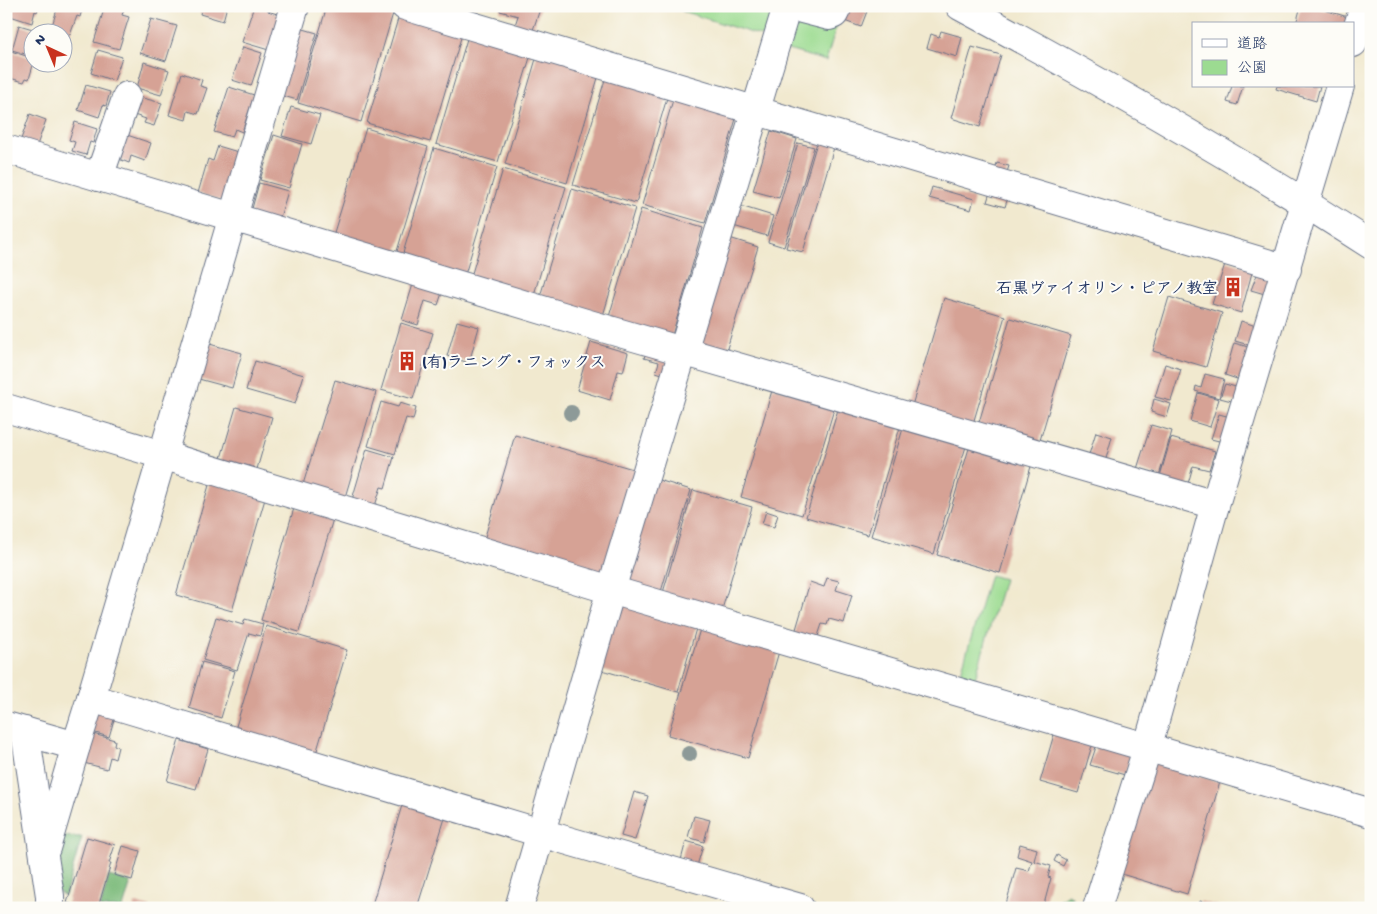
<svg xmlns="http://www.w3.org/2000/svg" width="1377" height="914" viewBox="0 0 1377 914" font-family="'Gochi Hand','Klee One',sans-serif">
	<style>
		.green { fill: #9cdb91; stroke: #5c8578 }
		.forest { fill: #7dbb7b; stroke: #4c756c }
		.building { fill: #d6a295 }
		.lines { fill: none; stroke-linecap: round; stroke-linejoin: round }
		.minor-casing { stroke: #667086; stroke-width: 30 }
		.minor { stroke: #fff; stroke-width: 28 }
		.tree { fill: #8d9a98 }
		.labels { text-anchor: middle; stroke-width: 4; stroke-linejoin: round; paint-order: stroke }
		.poi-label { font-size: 16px; font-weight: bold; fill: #1b2f5e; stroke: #fdfcf7; text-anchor: end }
	</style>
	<rect width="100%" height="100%" fill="#fdfcf7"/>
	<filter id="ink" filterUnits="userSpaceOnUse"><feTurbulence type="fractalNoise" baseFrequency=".02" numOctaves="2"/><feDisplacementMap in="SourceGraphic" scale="10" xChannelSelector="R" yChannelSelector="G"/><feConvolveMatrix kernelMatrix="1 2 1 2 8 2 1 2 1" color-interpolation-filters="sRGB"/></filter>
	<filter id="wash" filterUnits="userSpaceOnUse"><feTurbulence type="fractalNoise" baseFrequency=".0096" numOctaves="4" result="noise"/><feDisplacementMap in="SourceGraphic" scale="20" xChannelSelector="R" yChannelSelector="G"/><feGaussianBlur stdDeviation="1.12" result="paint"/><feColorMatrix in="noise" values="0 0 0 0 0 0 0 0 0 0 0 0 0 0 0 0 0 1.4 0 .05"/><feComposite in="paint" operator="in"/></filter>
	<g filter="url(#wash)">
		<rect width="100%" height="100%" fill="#f1e9cf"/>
		<g class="green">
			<polygon points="684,6 782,6 771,39 682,11"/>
			<polygon points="789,10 837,24 826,61 778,47"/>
			<polygon points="990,575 1004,579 972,689 957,685"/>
		</g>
		<g class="forest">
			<polygon points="59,836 82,837 65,896 55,890"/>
			<polygon points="109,876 131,882 123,908 100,908"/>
			<polygon points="1068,894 1072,897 1069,908 1046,908"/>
		</g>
		<g id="blocks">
			<g class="building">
				<polygon points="10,6 39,6 37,12 35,11 32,23 7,15"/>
				<polygon points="58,6 83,6 80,17 77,16 70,35 51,29"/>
				<polygon points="105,6 125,6 122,15 129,17 119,49 94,42"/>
				<polygon points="202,6 227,6 223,21 200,14"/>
				<polygon points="254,6 269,6 268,11 283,16 272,51 242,42"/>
				<polygon points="327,6 380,6 394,10 361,122 298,103"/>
				<polygon points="501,6 541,6 532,33 514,28 518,16 500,11"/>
				<polygon points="844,6 869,6 861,27 839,19"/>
				<polygon points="1301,6 1312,6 1351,18 1350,24 1296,24"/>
				<polygon points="400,12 463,31 430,142 367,123"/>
				<polygon points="151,19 177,26 166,61 140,53"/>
				<polygon points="19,25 43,32 32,32 32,56 12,50"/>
				<polygon points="300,28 317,33 297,100 280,95"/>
				<polygon points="941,31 962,37 957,57 927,48 931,34 939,37"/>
				<polygon points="469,32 532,51 498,162 436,144"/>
				<polygon points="243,47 262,53 251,86 232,80"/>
				<polygon points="972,47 1001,55 980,127 951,118"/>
				<polygon points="98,50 122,57 114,81 91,73"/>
				<polygon points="11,51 32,58 32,62 34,62 29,79 26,78 24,82 6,77 6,67"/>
				<polygon points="538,52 600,71 567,183 505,164"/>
				<polygon points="144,62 169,70 161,95 137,88"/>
				<polygon points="182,73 202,80 200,86 207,88 198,114 188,111 186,120 169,115"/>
				<polygon points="607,73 669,91 636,203 573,185"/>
				<polygon points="86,85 110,92 106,106 103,105 99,117 78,110"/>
				<polygon points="1232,86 1243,86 1237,105 1227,102"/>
				<polygon points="1277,86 1320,86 1316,101 1276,89"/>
				<polygon points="229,87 254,95 242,132 235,129 232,137 214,132"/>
				<polygon points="675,93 738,112 705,223 642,205"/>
				<polygon points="139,97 162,103 154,126 144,123 146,119 134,115"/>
				<polygon points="291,107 320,115 311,144 282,136"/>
				<polygon points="30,114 46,120 36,148 20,142"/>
				<polygon points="75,122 97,129 93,143 90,142 86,155 72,151 75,142 69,140"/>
				<polygon points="366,128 428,147 395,258 332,239"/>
				<polygon points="771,131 797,139 779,198 753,191"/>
				<polygon points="127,135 151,143 145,161 131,156 129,163 119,159"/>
				<polygon points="274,135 302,144 289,188 260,180"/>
				<polygon points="818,139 835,144 803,252 786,248"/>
				<polygon points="798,143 814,147 784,247 768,242"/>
				<polygon points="218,146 238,152 223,201 198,193 208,159 213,161"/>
				<polygon points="434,148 497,167 464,278 401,260"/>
				<polygon points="997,163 1009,166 1005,178 994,174"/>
				<polygon points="503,169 566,187 533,298 470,280"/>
				<polygon points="259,183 288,191 278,224 250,216"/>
				<polygon points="932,187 974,199 971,210 929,198"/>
				<polygon points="572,189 635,208 602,319 539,300"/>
				<polygon points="991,189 1009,194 1005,207 987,202"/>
				<polygon points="737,205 773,216 767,236 730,225"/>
				<polygon points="641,209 703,228 671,339 608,320"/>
				<polygon points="723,236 758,247 725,355 691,345"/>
				<polygon points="1226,261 1253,269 1241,313 1212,304"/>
				<polygon points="1259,269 1266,271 1264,277 1273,279 1268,295 1251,290"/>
				<polygon points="414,281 443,290 438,305 425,301 418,325 402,320"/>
				<polygon points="1169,297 1222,313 1206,367 1153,351"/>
				<polygon points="944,298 1005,316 972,427 911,409"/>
				<polygon points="1010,318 1071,336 1038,447 977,429"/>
				<polygon points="457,321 479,327 469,363 447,356"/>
				<polygon points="1241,321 1262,328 1256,347 1235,341"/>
				<polygon points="401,323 433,333 413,399 381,390"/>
				<polygon points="591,342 628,353 623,372 618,371 610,400 577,390"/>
				<polygon points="206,343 242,353 232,388 195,378"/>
				<polygon points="1234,343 1255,349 1246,382 1225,375"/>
				<polygon points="647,349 670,356 665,375 656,372 659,362 644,358"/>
				<polygon points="255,361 304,375 295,404 246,390"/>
				<polygon points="1165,364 1181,369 1171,401 1155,397"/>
				<polygon points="1205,374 1224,379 1219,398 1195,391 1196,386 1201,388"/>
				<polygon points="335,380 376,392 343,504 301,491"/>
				<polygon points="1225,384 1243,389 1239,403 1220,398"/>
				<polygon points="773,387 835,406 802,515 741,497"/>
				<polygon points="1198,393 1219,399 1210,427 1190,421"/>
				<polygon points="1154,399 1171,404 1167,417 1151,412"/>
				<polygon points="381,402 398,407 400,403 416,408 413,420 406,418 395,454 368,446"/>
				<polygon points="839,406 901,424 868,535 806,517"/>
				<polygon points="236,407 272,417 255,476 219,465"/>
				<polygon points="1219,414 1234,418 1227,443 1211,439"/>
				<polygon points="904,425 967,443 934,554 871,536"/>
				<polygon points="1151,425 1172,431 1159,476 1137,469"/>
				<polygon points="1096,432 1112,437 1104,466 1087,461"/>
				<polygon points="515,435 640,471 608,576 484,540"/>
				<polygon points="1171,438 1215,451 1209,470 1193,466 1186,491 1158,483"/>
				<polygon points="970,445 1032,463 1000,573 937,555"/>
				<polygon points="367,449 394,457 385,488 381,487 374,509 351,503"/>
				<polygon points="652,478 691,490 660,595 621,584"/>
				<polygon points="210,482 265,499 232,611 176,595"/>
				<polygon points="693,490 752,507 721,613 662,596"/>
				<polygon points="294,508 333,519 299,632 261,620"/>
				<polygon points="766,511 778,515 774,527 762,524"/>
				<polygon points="827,578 839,581 836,590 852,595 844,623 829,619 827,625 822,624 816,642 794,636 810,582 824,587"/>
				<polygon points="622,604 697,625 678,692 598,669 613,615 618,617"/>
				<polygon points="216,617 243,625 245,619 263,624 260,636 249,633 237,670 203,660"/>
				<polygon points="266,626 347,650 315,757 234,733"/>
				<polygon points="701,626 780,648 748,758 668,735"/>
				<polygon points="202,662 235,671 221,718 189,708"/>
				<polygon points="95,710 115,716 109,737 89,731"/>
				<polygon points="1055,731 1093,742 1078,793 1040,782"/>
				<polygon points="89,733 115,740 114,745 118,747 115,759 110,757 107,769 80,762"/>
				<polygon points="179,740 208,749 196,789 167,781"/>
				<polygon points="1097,744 1131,753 1125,775 1090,765"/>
				<polygon points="1152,762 1220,782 1187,894 1118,873"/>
				<polygon points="634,792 648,796 635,840 621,836"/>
				<polygon points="403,802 446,815 417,908 371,908"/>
				<polygon points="694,816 710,820 704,842 688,837"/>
				<polygon points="87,837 115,845 109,863 111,863 98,908 82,908 67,903"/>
				<polygon points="686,841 703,846 696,869 680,864"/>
				<polygon points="1020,844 1037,849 1034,861 1051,866 1048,877 1051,878 1043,908 1019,908 1006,904 1016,868 1029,871 1032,861 1017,856"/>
				<polygon points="123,846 140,851 132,880 114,875"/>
				<polygon points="1057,855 1066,860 1063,866 1054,861"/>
				<polygon points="1200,901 1221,907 1221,908 1199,908"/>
				<polygon points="135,903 151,907 151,908 134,908"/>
			</g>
		</g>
	</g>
	<g filter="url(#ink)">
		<use href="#blocks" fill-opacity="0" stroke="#667086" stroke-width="1"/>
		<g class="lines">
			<defs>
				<g id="minor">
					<polyline points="405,6 1287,269"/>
					<path d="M960,6C1100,81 1238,159 1371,245"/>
					<polyline points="1353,43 1364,6"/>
					<polyline points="6,149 589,324 1215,505"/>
					<polyline points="99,177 127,96"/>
					<polyline points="6,408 611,590 1371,813"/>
					<polyline points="91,698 295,6"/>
					<polyline points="6,726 76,746 91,698 541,833 800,908"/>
					<polyline points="25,731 50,896 50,908"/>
					<polyline points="46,848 76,746"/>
					<polyline points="519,908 611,590 785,13 787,9 794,7 829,16 834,14 838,6"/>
					<polyline points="1097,908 1147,749 1215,505 1340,86"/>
				</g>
			</defs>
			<use href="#minor" class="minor-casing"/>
			<use href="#minor" class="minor"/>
		</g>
		<g class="tree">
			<circle cx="571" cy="413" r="8"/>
			<circle cx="689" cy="754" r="8"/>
		</g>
	</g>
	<defs>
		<symbol id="building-bare" viewBox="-9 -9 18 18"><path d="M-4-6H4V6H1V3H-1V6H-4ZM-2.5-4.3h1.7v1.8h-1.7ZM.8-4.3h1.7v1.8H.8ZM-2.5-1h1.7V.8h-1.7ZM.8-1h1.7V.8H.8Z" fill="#c8321e" stroke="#fdfcf7" stroke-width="2.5" paint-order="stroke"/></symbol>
	</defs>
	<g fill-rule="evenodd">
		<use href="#building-bare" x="1219" y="273" width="28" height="28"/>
		<use href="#building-bare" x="393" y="347" width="28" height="28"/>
	</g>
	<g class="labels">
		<g class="poi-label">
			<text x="1218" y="293">石黒ヴァイオリン・ピアノ教室</text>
			<text x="422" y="367" text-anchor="start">(有)ラニング・フォックス</text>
		</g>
	</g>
	<rect width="1377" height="914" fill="none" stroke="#fdfcf7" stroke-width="25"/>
	<rect x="1192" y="22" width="162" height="65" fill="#fdfcf7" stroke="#a3aaba"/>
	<rect x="1202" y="39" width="25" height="8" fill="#ffffff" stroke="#a3aaba"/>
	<text x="1237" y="48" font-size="15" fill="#1b2f5e">道路</text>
	<rect x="1202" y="60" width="25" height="15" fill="#9cdb91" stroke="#a3aaba"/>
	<text x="1237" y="72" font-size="15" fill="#1b2f5e">公園</text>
	<g transform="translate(48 48) rotate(316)"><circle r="24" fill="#fdfcf7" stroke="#a3aaba"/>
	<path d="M0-4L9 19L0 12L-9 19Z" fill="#c8321e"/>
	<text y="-8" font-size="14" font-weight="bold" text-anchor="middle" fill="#1b2f5e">N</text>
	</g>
</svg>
